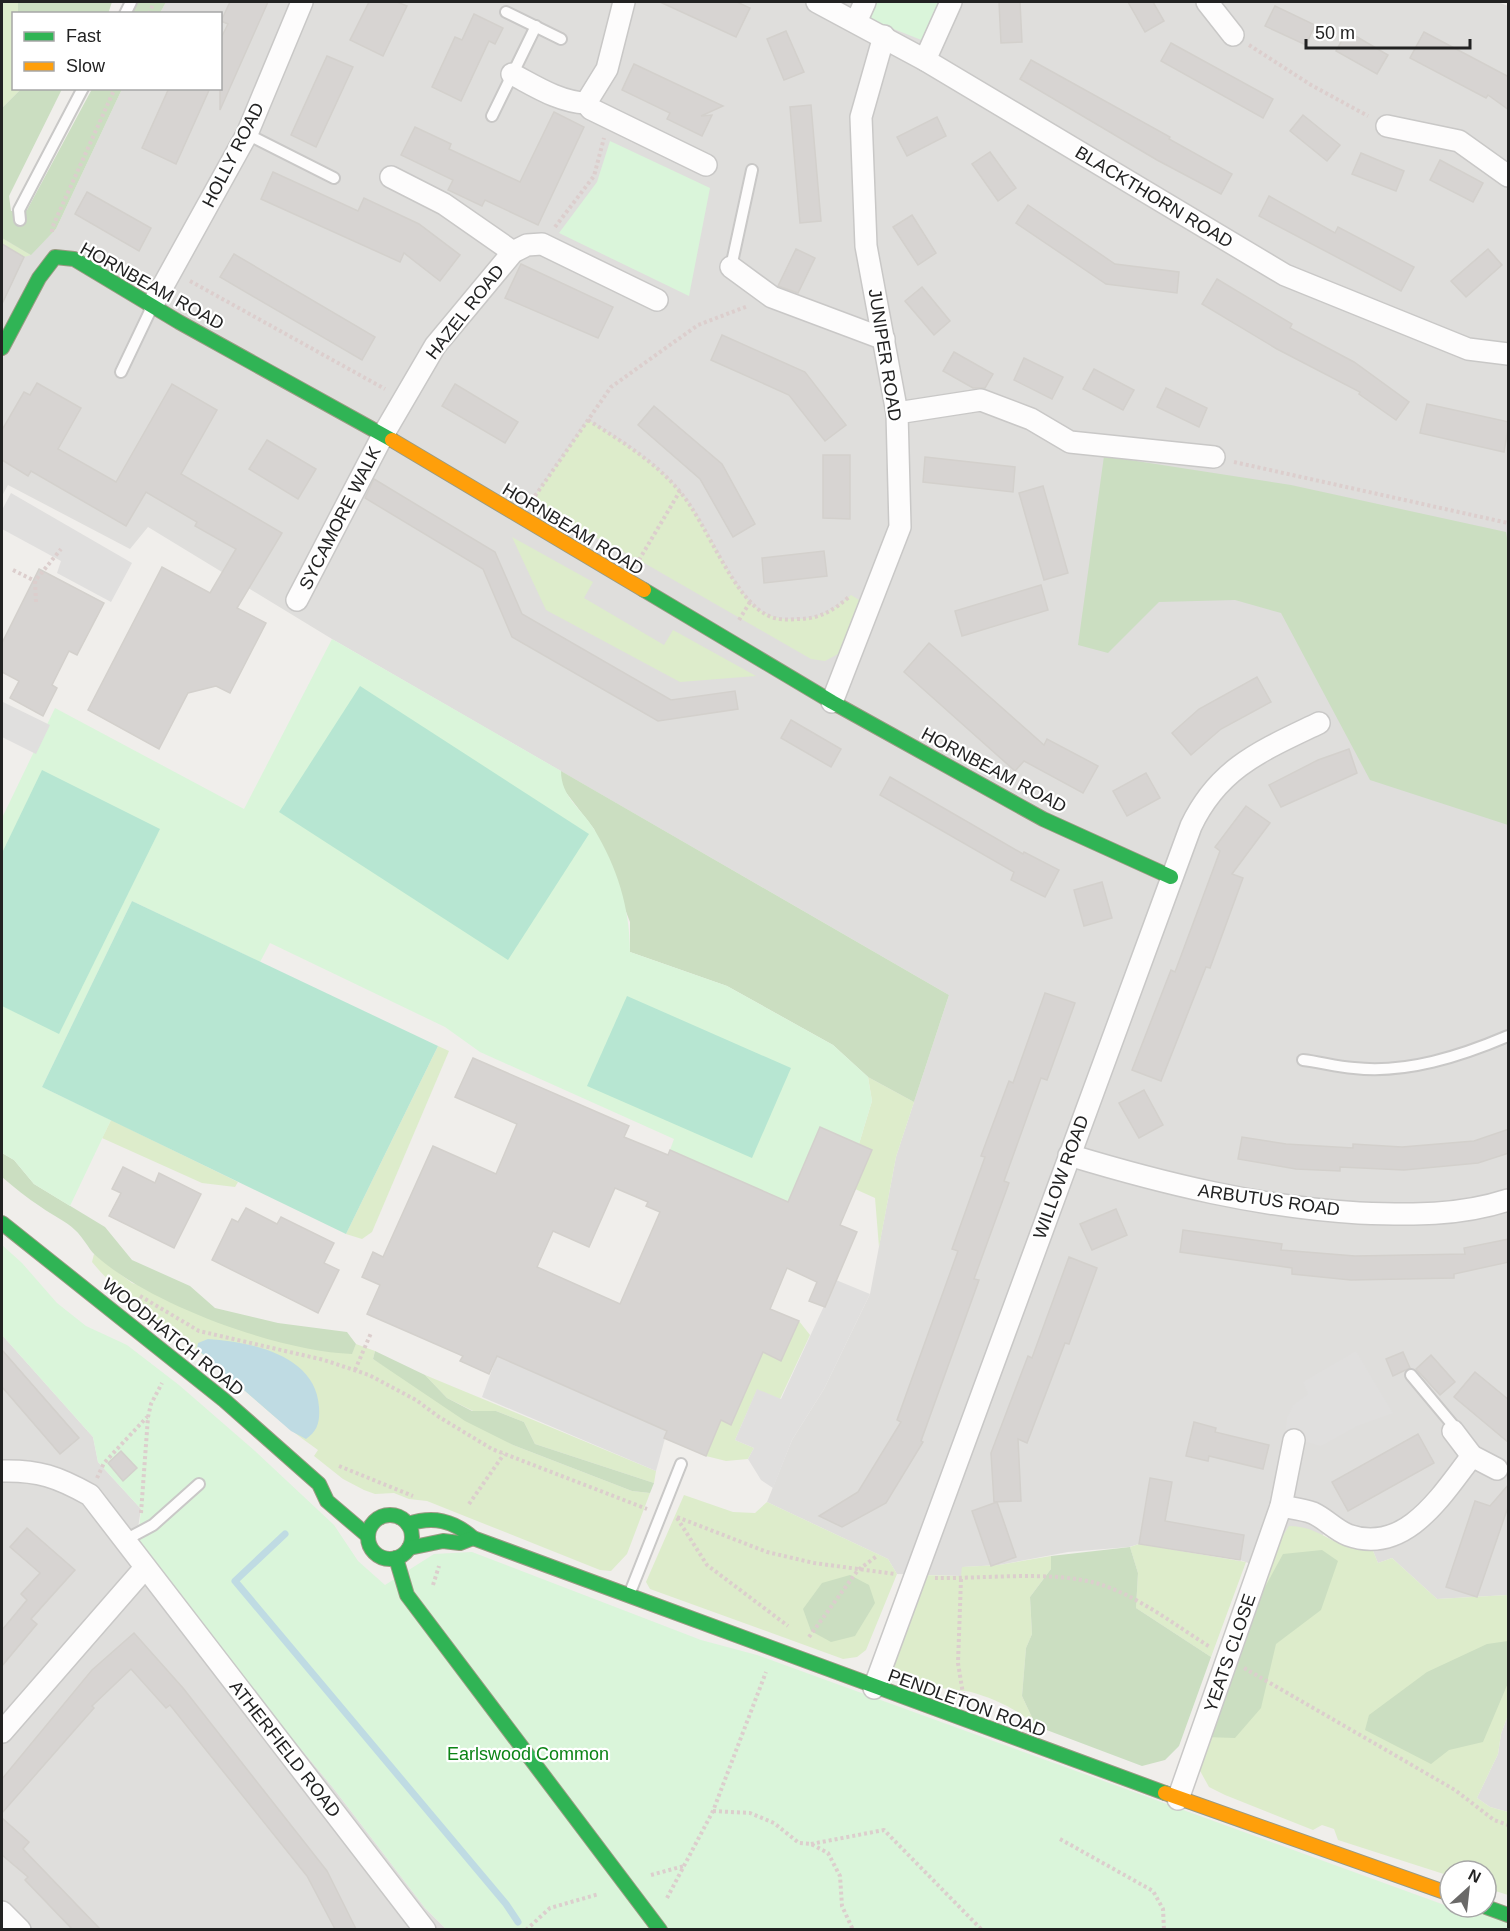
<svg xmlns="http://www.w3.org/2000/svg" width="1510" height="1931" viewBox="0 0 1510 1931" font-family="Helvetica,sans-serif">
	<style>
		.residential { fill: #dfdedc }
		.grass { fill: #ddeccb }
		.forest { fill: #cbdec1 }
		.park { fill: #daf5da }
		.pitch { fill: #b7e6d2 }
		.parking { fill: #e0dfde }
		.water { fill: #bfdbe3 }
		.lines { fill: none; stroke-linecap: round; stroke-linejoin: round }
		.stream { stroke: #bfdbe3; stroke-width: 7 }
		.building { fill: #d7d4d2; stroke: #d3d0cc; stroke-width: 1.5; fill-rule: evenodd }
		.lane-casing { stroke: #c9c8c7; stroke-width: 14 }
		.street-casing { stroke: #c9c8c7; stroke-width: 24 }
		.fast-casing { stroke: #999a82; stroke-width: 16 }
		.slow-casing { stroke: #999a82; stroke-width: 16 }
		.path { stroke: #dccecd; stroke-width: 4; stroke-dasharray: 3 3; stroke-linecap: butt }
		.lane { stroke: #fdfcfc; stroke-width: 10 }
		.street { stroke: #fdfcfc; stroke-width: 21 }
		.fast { stroke: #30b455; stroke-width: 14 }
		.slow { stroke: #ff9f0a; stroke-width: 14 }
		.labels { text-anchor: middle; stroke-width: 4.5; stroke-linejoin: round; paint-order: stroke }
		.street-label { font-size: 18px; fill: #222; stroke: #fff }
		.park-label { font-size: 18px; fill: #0c8416; stroke: #fff }
	</style>
	<rect width="100%" height="100%" fill="#f0eeeb"/>
	<g class="residential">
		<polygon points="166,2 1498,2 1508,6 1508,1595 1437,1599 1392,1558 1378,1563 1371,1546 1355,1549 1339,1545 1324,1534 1268,1570 1240,1560 1139,1544 1129,1547 1068,1552 999,1565 963,1567 962,1576 897,1574 888,1559 767,1502 792,1440 824,1389 870,1294 896,1157 949,995 332,639 148,527 130,549 8,485 2,496 2,238 31,254 56,229 122,89 220,88 220,14 160,13"/>
		<polygon points="2,1335 93,1437 98,1462 141,1509 137,1534 219,1649 334,1789 425,1908 446,1929 2,1929"/>
		<polygon points="1508,1715 1508,1812 1490,1807 1477,1798 1498,1754 1501,1734"/>
	</g>
	<g class="grass">
		<polygon points="2,2 18,2 18,13 14,14 14,88 21,89 2,108"/>
		<polygon points="2,238 31,255 24,257 2,244"/>
		<path d="M588,420C621,441 656,462 681,493C708,526 722,569 749,601C760,614 778,620 794,619C818,619 833,611 851,595L861,601L838,654L825,661L811,659L639,560L530,503Z"/>
		<polygon points="512,537 593,582 584,598 664,645 673,630 756,676 680,682 546,610"/>
		<polygon points="438,1046 449,1051 372,1232 362,1239 346,1234"/>
		<polygon points="868,1077 914,1102 896,1157 879,1247 875,1198 855,1189 872,1150 859,1144 872,1101"/>
		<polygon points="111,1120 238,1182 235,1187 202,1183 102,1138"/>
		<path d="M94,1254L132,1283L352,1353L356,1344L375,1351L373,1359L513,1445L632,1491L650,1493L627,1554L611,1571L600,1570L427,1501L409,1499L394,1493L375,1494L364,1490L343,1479L314,1456L318,1450C275,1420 238,1383 197,1350C162,1321 121,1298 92,1262Z"/>
		<polygon points="799,1321 810,1335 780,1399 757,1390 735,1440 754,1448 748,1459 726,1461 706,1456 721,1420 731,1424 763,1352 781,1360"/>
		<polygon points="425,1375 656,1471 654,1483 535,1444 524,1422 496,1411 473,1411 447,1398"/>
		<polygon points="684,1495 733,1512 755,1513 767,1502 888,1559 897,1574 866,1650 857,1657 843,1659 650,1589 646,1582"/>
		<path d="M1289,1526C1325,1526 1333,1553 1371,1546L1378,1563L1392,1558L1437,1599L1508,1595V1715L1501,1734L1498,1754L1477,1798L1490,1807L1508,1812V1895L1486,1888V1871H1450V1876L1338,1840L1334,1829L1322,1825L1313,1830L1225,1795L1209,1787L1199,1769L1277,1545Z"/>
		<polygon points="1139,1544 1246,1562 1211,1657 1136,1608 1138,1573 1130,1547"/>
		<path d="M1051,1556V1569L1030,1597L1032,1634L1026,1648L1022,1696L1036,1726C1019,1710 993,1698 971,1692C951,1688 908,1688 895,1673C892,1670 891,1664 890,1660L918,1575L961,1576L962,1567L999,1565Z"/>
	</g>
	<g class="forest">
		<polygon points="18,2 112,2 108,14 18,13"/>
		<polygon points="138,2 166,2 160,13 132,13"/>
		<polygon points="21,89 62,89 9,196 11,211 27,210 92,89 122,89 56,229 31,255 2,238 2,108"/>
		<polygon points="1104,456 1291,485 1506,532 1508,544 1508,825 1370,780 1281,613 1235,600 1159,602 1108,653 1078,645"/>
		<polygon points="561,771 949,995 914,1102 868,1077 833,1045 727,986 630,952 630,922 594,829 561,786"/>
		<path d="M2,1153L14,1160L34,1184L105,1227L132,1260L190,1286L215,1308L278,1323L347,1332L356,1344L352,1354C278,1351 150,1305 95,1255C88,1248 83,1237 75,1230C66,1221 52,1215 41,1207C27,1198 14,1187 2,1177Z"/>
		<polygon points="375,1351 425,1375 447,1398 472,1411 496,1411 524,1422 535,1444 654,1483 650,1493 632,1491 513,1445 465,1421 373,1359"/>
		<polygon points="1130,1547 1138,1573 1136,1608 1211,1657 1179,1746 1165,1760 1142,1766 1036,1726 1022,1696 1026,1648 1032,1634 1030,1597 1051,1569 1051,1556"/>
		<polygon points="1322,1550 1338,1561 1321,1610 1276,1644 1261,1708 1235,1738 1205,1737 1253,1609 1283,1554"/>
		<polygon points="850,1575 869,1585 875,1603 855,1636 831,1642 811,1631 803,1609 822,1583"/>
		<polygon points="1508,1641 1508,1683 1483,1742 1449,1750 1431,1764 1365,1730 1369,1715 1427,1672 1487,1644"/>
	</g>
	<g class="park">
		<polygon points="872,2 946,2 929,43 866,18"/>
		<polygon points="610,141 710,188 689,296 559,233 597,182"/>
		<path d="M332,639L561,771C561,797 581,808 594,829C617,867 630,908 630,952L727,986L833,1045L868,1077L872,1101L859,1144L820,1127L797,1180L807,1211L670,1150L674,1139L480,1052L445,1027L270,943L260,962L132,901L42,1087L111,1120L70,1206L34,1184L14,1160L2,1153V818L55,708L244,809Z"/>
		<polygon points="2,1245 22,1263 57,1303 86,1326 127,1345 179,1385 255,1451 334,1525 358,1561 385,1585 434,1554 472,1552 701,1640 757,1655 1450,1907 1466,1907 1508,1922 1508,1929 446,1929 425,1908 334,1789 137,1551 141,1509 98,1462 93,1437 2,1335"/>
	</g>
	<g class="pitch">
		<polygon points="360,686 589,834 508,960 279,812"/>
		<polygon points="42,770 160,829 59,1034 2,1006 2,853"/>
		<polygon points="132,901 438,1046 346,1234 42,1087"/>
		<polygon points="627,996 791,1068 752,1158 587,1086"/>
	</g>
	<g class="parking">
		<polygon points="11,493 132,563 111,602 57,573 61,561 2,529 2,510"/>
		<polygon points="3,702 50,725 36,754 2,737"/>
		<polygon points="836,1280 870,1294 824,1389 792,1440 773,1488 761,1480 748,1459 754,1448 735,1440 757,1389 781,1399"/>
		<polygon points="1356,1351 1393,1413 1357,1426 1321,1446 1285,1436 1287,1418 1293,1405 1308,1394 1303,1382"/>
		<polygon points="497,1356 667,1431 656,1471 482,1397"/>
	</g>
	<path class="water" d="M208,1339C251,1342 316,1355 319,1407C320,1421 318,1431 306,1439L291,1431L197,1349L198,1343Z"/>
	<g class="lines">
		<polyline class="stream" points="285,1534 235,1581 506,1904 518,1922"/>
	</g>
	<g class="building">
		<polygon points="230,2 268,2 220,110 220,40 228,24 221,21"/>
		<polygon points="369,2 397,2 407,6 383,56 350,40"/>
		<polygon points="660,2 737,2 750,8 736,37"/>
		<polygon points="999,2 1020,2 1022,42 1001,43"/>
		<polygon points="1128,2 1153,2 1164,21 1145,32"/>
		<polygon points="1275,6 1315,25 1306,45 1265,26"/>
		<polygon points="474,14 503,28 495,44 489,41 461,101 432,87 455,37 462,40"/>
		<polygon points="786,31 804,72 784,80 767,39"/>
		<polygon points="1347,31 1388,55 1377,74 1336,51"/>
		<polygon points="1424,32 1509,77 1509,110 1488,95 1486,98 1410,58"/>
		<polygon points="1171,43 1273,99 1263,118 1161,61"/>
		<polygon points="327,56 353,67 316,147 291,135"/>
		<polygon points="1031,60 1170,137 1169,139 1232,174 1221,194 1157,160 1020,79"/>
		<polygon points="634,64 723,106 701,116 712,115 702,136 667,119 670,113 622,90"/>
		<polygon points="169,88 210,88 176,164 142,148"/>
		<polygon points="811,105 821,221 800,223 790,107"/>
		<polygon points="554,112 584,127 538,225 485,200 482,206 448,190 453,180 401,155 415,127 451,144 449,149 520,182"/>
		<polygon points="1303,115 1340,145 1327,161 1290,131"/>
		<polygon points="937,117 946,136 907,156 897,137"/>
		<polygon points="990,152 1016,188 998,201 972,164"/>
		<polygon points="1361,153 1404,171 1396,191 1352,174"/>
		<polygon points="1440,160 1483,183 1473,202 1430,180"/>
		<polygon points="273,172 358,211 364,198 419,224 460,255 440,281 404,253 400,262 261,199"/>
		<polygon points="87,192 151,228 139,251 75,214"/>
		<polygon points="1269,196 1335,233 1338,227 1414,267 1401,291 1259,216"/>
		<polygon points="1028,205 1115,264 1179,272 1177,293 1106,284 1016,223"/>
		<polygon points="912,215 936,253 918,265 893,227"/>
		<polygon points="2,244 24,257 2,304"/>
		<polygon points="796,249 815,258 798,293 778,286"/>
		<polygon points="1488,249 1502,265 1466,297 1451,281"/>
		<polygon points="234,254 375,337 362,360 220,277"/>
		<polygon points="521,264 613,307 598,338 505,298"/>
		<polygon points="1217,279 1292,324 1290,328 1354,362 1409,402 1396,420 1359,394 1360,392 1277,349 1202,304"/>
		<polygon points="922,287 950,321 934,335 905,301"/>
		<polygon points="722,335 805,372 846,425 825,441 789,395 711,360"/>
		<polygon points="954,352 993,374 985,388 973,388 943,371"/>
		<polygon points="1024,358 1063,377 1052,399 1014,380"/>
		<polygon points="1094,369 1134,390 1123,410 1083,389"/>
		<polygon points="37,383 81,408 58,449 116,482 172,384 217,410 181,474 282,533 237,608 266,623 230,693 216,686 188,693 159,749 88,710 162,567 210,593 236,549 195,526 197,522 146,492 126,526 31,471 28,476 2,460 2,430 24,392 30,395"/>
		<polygon points="455,384 518,422 505,443 442,406"/>
		<polygon points="1166,388 1207,408 1199,427 1157,407"/>
		<polygon points="1427,404 1509,422 1504,452 1420,433"/>
		<polygon points="654,406 722,464 755,524 733,537 700,479 638,425"/>
		<polygon points="267,440 316,469 298,499 249,469"/>
		<polygon points="823,455 850,455 850,519 823,518"/>
		<polygon points="925,457 1015,467 1013,492 923,482"/>
		<polygon points="374,479 495,552 522,614 671,700 735,691 738,709 658,721 512,637 483,569 365,498"/>
		<polygon points="1043,486 1068,573 1044,580 1019,493"/>
		<polygon points="824,551 827,576 764,583 762,558"/>
		<polygon points="39,569 104,603 77,655 69,651 52,685 57,688 43,716 10,698 19,681 2,672 2,643"/>
		<polygon points="1041,585 1048,610 962,636 955,611"/>
		<polygon points="929,643 1044,745 1047,739 1098,766 1083,793 1024,761 1015,771 904,672"/>
		<polygon points="1257,677 1271,702 1221,729 1191,755 1172,733 1199,709"/>
		<polygon points="791,720 841,749 831,767 781,738"/>
		<polygon points="1349,749 1357,773 1281,807 1269,785 1318,760"/>
		<polygon points="1146,773 1160,798 1127,816 1113,791"/>
		<polygon points="890,777 1023,854 1024,852 1059,870 1045,897 1011,880 1014,872 880,795"/>
		<polygon points="1246,806 1270,823 1232,874 1243,878 1210,968 1206,967 1161,1081 1132,1070 1171,970 1175,972 1220,851 1215,847"/>
		<polygon points="1102,882 1112,918 1084,926 1074,890"/>
		<polygon points="1045,993 1075,1003 1047,1080 1041,1078 1004,1181 1009,1183 974,1279 979,1280 921,1441 923,1442 886,1503 842,1527 819,1516 858,1492 901,1422 897,1420 958,1251 952,1249 985,1157 981,1156 1009,1081 1013,1083"/>
		<path d="M473,1058L629,1126L624,1137L668,1155L670,1150L788,1202L820,1127L872,1150L840,1225L857,1232L825,1307L809,1301L817,1282L787,1268L770,1309L799,1321L781,1361L763,1352L731,1425L721,1420L706,1456L664,1438L667,1431L497,1356L489,1374L460,1361L463,1356L367,1314L380,1285L362,1277L373,1252L383,1257L433,1146L496,1174L517,1124L455,1097ZM615,1188L648,1202L646,1206L660,1212L620,1304L537,1267L553,1231L589,1247Z"/>
		<polygon points="1144,1090 1163,1125 1139,1138 1119,1103"/>
		<polygon points="1509,1129 1509,1153 1478,1163 1404,1170 1340,1167 1340,1171 1296,1169 1238,1159 1242,1137 1286,1144 1353,1148 1353,1144 1402,1147 1474,1141"/>
		<polygon points="123,1167 155,1183 159,1173 201,1194 174,1248 109,1216 121,1193 112,1189"/>
		<polygon points="246,1208 277,1224 281,1217 334,1243 324,1263 339,1270 318,1313 212,1260 232,1219 238,1222"/>
		<polygon points="1116,1209 1127,1235 1092,1250 1080,1224"/>
		<polygon points="1183,1230 1282,1244 1281,1250 1355,1256 1465,1254 1464,1248 1509,1239 1509,1262 1454,1274 1454,1278 1351,1280 1292,1274 1292,1268 1180,1252"/>
		<polygon points="1069,1257 1097,1268 1069,1344 1065,1343 1027,1443 1018,1439 1021,1501 994,1502 991,1453 1028,1356 1032,1358"/>
		<polygon points="2,1350 79,1438 60,1454 2,1387"/>
		<polygon points="1403,1352 1410,1368 1393,1376 1386,1359"/>
		<polygon points="1431,1355 1455,1382 1440,1395 1416,1369"/>
		<polygon points="1475,1372 1509,1400 1509,1443 1454,1397"/>
		<polygon points="1194,1422 1216,1428 1215,1432 1269,1445 1263,1469 1209,1456 1208,1461 1186,1456"/>
		<polygon points="1418,1434 1434,1463 1348,1511 1332,1482"/>
		<polygon points="121,1451 137,1468 123,1481 108,1463"/>
		<polygon points="1150,1478 1172,1482 1165,1521 1244,1535 1240,1560 1139,1544"/>
		<polygon points="1509,1484 1509,1504 1477,1597 1446,1587 1475,1501 1490,1506"/>
		<polygon points="997,1502 1016,1557 991,1566 972,1511"/>
		<polygon points="27,1528 75,1570 31,1619 37,1624 2,1666 2,1630 27,1600 21,1594 40,1573 10,1547"/>
		<polygon points="134,1633 183,1688 327,1871 356,1929 335,1929 307,1876 170,1705 166,1708 131,1669 92,1706 94,1708 2,1813 2,1779 92,1670"/>
		<polygon points="2,1818 29,1842 23,1849 100,1929 72,1929 25,1880 28,1877 2,1855"/>
	</g>
	<g class="lines">
		<defs>
			<g id="lane">
				<polyline points="506,12 561,39"/>
				<polyline points="125,14 131,2"/>
				<polyline points="492,116 536,26"/>
				<polyline points="247,134 334,178"/>
				<polyline points="20,220 19,210 83,88"/>
				<polyline points="731,267 752,170"/>
				<polyline points="121,372 152,307"/>
				<path d="M1303,1060C1320,1062 1337,1067 1354,1068C1406,1074 1461,1056 1508,1036"/>
				<polyline points="1411,1375 1452,1424 1453,1431"/>
				<polyline points="125,1540 153,1525 199,1484"/>
				<polyline points="629,1595 681,1464"/>
			</g>
			<g id="street">
				<polyline points="624,2 607,69 586,103 591,109 706,165"/>
				<polyline points="817,2 925,60 1285,275 1468,349 1508,354"/>
				<polyline points="1207,2 1233,35"/>
				<polyline points="856,22 865,2"/>
				<polyline points="925,60 951,2"/>
				<path d="M512,74C535,86 559,102 586,103"/>
				<polyline points="1387,126 1459,141 1508,176"/>
				<polyline points="391,177 444,204 513,252"/>
				<polyline points="731,267 772,297 884,339"/>
				<polyline points="153,304 247,134 302,2"/>
				<polyline points="897,413 981,400 1031,419 1070,442 1214,457"/>
				<polyline points="297,600 383,435 435,346 513,252 527,245 542,244 657,300"/>
				<polyline points="832,702 900,527 897,413 866,246 861,117 884,36"/>
				<path d="M1069,1155C1165,1184 1259,1207 1359,1213C1411,1215 1459,1216 1508,1200"/>
				<polyline points="1453,1431 1472,1456 1497,1469"/>
				<path d="M2,1471C38,1470 58,1477 90,1495L425,1930"/>
				<path d="M1281,1506C1291,1508 1303,1509 1313,1513C1326,1519 1335,1530 1348,1535C1406,1556 1443,1493 1472,1456"/>
				<path d="M874,1688L1191,826C1219,767 1263,750 1319,723"/>
				<polyline points="2,1732 144,1569"/>
				<polyline points="1178,1799 1281,1506 1294,1440"/>
				<polyline points="2,1912 20,1930"/>
			</g>
			<g id="fast">
				<polyline points="2,348 39,278 55,257 74,259 179,322 392,440"/>
				<polyline points="644,590 832,702 1043,819 1171,877"/>
				<polyline points="2,1223 224,1400 319,1484 327,1501 368,1536"/>
				<circle cx="390" cy="1537" r="22"/>
				<path d="M408,1524C433,1516 453,1520 473,1538L1165,1793"/>
				<polyline points="409,1548 443,1541 460,1543 473,1538"/>
				<polyline points="396,1558 407,1595 660,1930"/>
				<polyline points="1486,1907 1508,1915"/>
			</g>
			<g id="slow">
				<polyline points="392,440 644,590"/>
				<polyline points="1165,1793 1450,1894"/>
			</g>
		</defs>
		<use href="#lane" class="lane-casing"/>
		<use href="#street" class="street-casing"/>
		<use href="#fast" class="fast-casing"/>
		<use href="#slow" class="slow-casing"/>
		<g class="path">
			<polyline points="149,14 154,2"/>
			<polyline points="1249,45 1311,85 1368,116"/>
			<polyline points="555,227 594,176 604,138"/>
			<polyline points="52,232 52,228 115,88"/>
			<polyline points="190,281 385,389"/>
			<path d="M588,420C621,441 656,462 681,493C707,524 733,598 767,615C776,620 788,620 798,619C820,619 834,610 850,596"/>
			<polyline points="1234,462 1508,523"/>
			<polyline points="535,496 611,387 698,325 748,306"/>
			<polyline points="639,560 680,491"/>
			<polyline points="13,570 35,581"/>
			<polyline points="36,602 35,581 61,549"/>
			<polyline points="739,620 750,602"/>
			<polyline points="140,1296 199,1331 324,1360 369,1375 416,1400 439,1417 492,1449 647,1509"/>
			<polyline points="355,1370 371,1333"/>
			<polyline points="339,1466 413,1496"/>
			<polyline points="97,1478 104,1463 147,1417"/>
			<polyline points="469,1504 504,1454"/>
			<polyline points="141,1513 148,1417 151,1404 162,1383"/>
			<polyline points="677,1517 767,1552 814,1563 895,1574"/>
			<polyline points="677,1518 707,1565 788,1626"/>
			<path d="M935,1578C984,1579 1053,1570 1099,1584C1138,1596 1175,1625 1210,1647"/>
			<polyline points="961,1579 958,1663 963,1694"/>
			<polyline points="433,1585 439,1566"/>
			<polyline points="809,1637 858,1570 877,1556"/>
			<polyline points="1244,1668 1455,1790 1494,1820 1508,1825"/>
			<polyline points="713,1811 750,1813 774,1823 799,1843 811,1844 828,1853 840,1876 842,1906 853,1930"/>
			<polyline points="1060,1839 1153,1891 1163,1909 1164,1930"/>
			<polyline points="811,1844 884,1830 982,1930"/>
			<polyline points="651,1875 684,1866"/>
			<polyline points="667,1898 713,1811 766,1672"/>
			<polyline points="526,1930 550,1908 599,1894"/>
		</g>
		<use href="#lane" class="lane"/>
		<use href="#street" class="street"/>
		<use href="#fast" class="fast"/>
		<use href="#slow" class="slow"/>
	</g>
	<g class="labels">
		<g class="street-label">
			<text transform="translate(233 155) rotate(-63)" y="6">HOLLY ROAD</text>
			<text transform="translate(1154 197) rotate(31)" y="6">BLACKTHORN ROAD</text>
			<text transform="translate(152 286) rotate(29)" y="6">HORNBEAM ROAD</text>
			<text transform="translate(465 312) rotate(-52)" y="6">HAZEL ROAD</text>
			<text transform="translate(885 355) rotate(81)" y="6">JUNIPER ROAD</text>
			<text transform="translate(340 518) rotate(-63)" y="6">SYCAMORE WALK</text>
			<text transform="translate(573 529) rotate(31)" y="6">HORNBEAM ROAD</text>
			<text transform="translate(994 770) rotate(28)" y="6">HORNBEAM ROAD</text>
			<text transform="translate(1061 1177) rotate(-70)" y="6">WILLOW ROAD</text>
			<text transform="translate(1269 1200) rotate(8)" y="6">ARBUTUS ROAD</text>
			<text transform="translate(173 1337) rotate(39)" y="6">WOODHATCH ROAD</text>
			<text transform="translate(1230 1653) rotate(-71)" y="6">YEATS CLOSE</text>
			<text transform="translate(967 1703) rotate(20)" y="6">PENDLETON ROAD</text>
			<text transform="translate(285 1749) rotate(52)" y="6">ATHERFIELD ROAD</text>
		</g>
		<g class="park-label">
			<text x="528" y="1760">Earlswood Common</text>
		</g>
	</g>
	<rect width="1510" height="1931" fill="none" stroke="#222222" stroke-width="6"/>
	<rect x="12" y="12" width="210" height="78" fill="#ffffff" stroke="#a7a7a7" stroke-width="1.5"/>
	<rect x="24" y="32" width="30" height="9" fill="#30b455" stroke="#a7a7a7" stroke-width="1.5"/>
	<text x="66" y="42" font-size="18" fill="#222222">Fast</text>
	<rect x="24" y="62" width="30" height="9" fill="#ff9f0a" stroke="#a7a7a7" stroke-width="1.5"/>
	<text x="66" y="72" font-size="18" fill="#222222">Slow</text>
	<g transform="translate(1468 1889) rotate(27)"><circle r="28" fill="#ffffff" stroke="#a7a7a7" stroke-width="1.5"/>
	<path d="M0-4.5L10 22L0 15L-10 22Z" fill="#6a6968"/>
	<text y="-9" font-size="16" font-weight="bold" text-anchor="middle" fill="#222222">N</text>
	</g>
	<path d="M1306 39v9h164v-9" fill="none" stroke="#222222" stroke-width="3"/>
	<text x="1315" y="39" font-size="18" fill="#222222" stroke="#ffffff" stroke-width="4.5" paint-order="stroke">50 m</text>
</svg>
